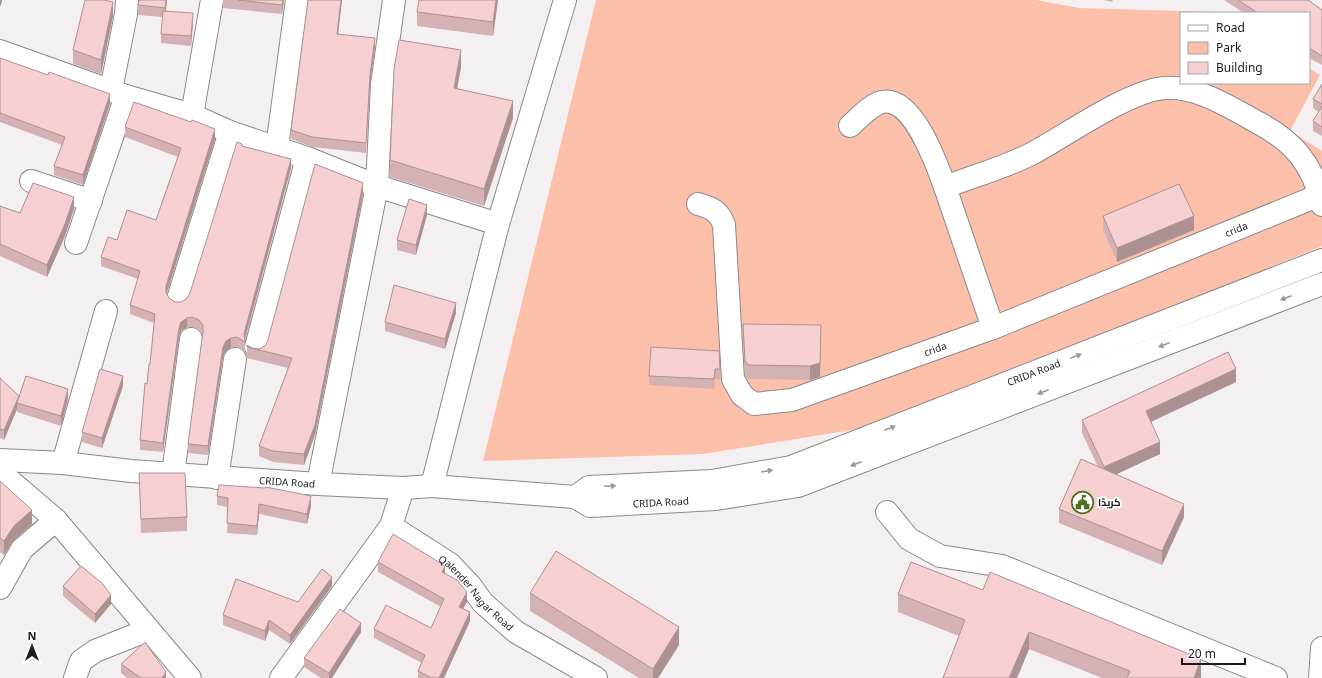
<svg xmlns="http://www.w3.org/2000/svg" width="1322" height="678" viewBox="0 0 1322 678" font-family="'Noto Sans',Cairo,sans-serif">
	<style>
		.green { fill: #fcc0aa }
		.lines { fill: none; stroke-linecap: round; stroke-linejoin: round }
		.minor-casing { stroke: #8b8789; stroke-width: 24 }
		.major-casing { stroke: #8b8789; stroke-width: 24 }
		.minor { stroke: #fff; stroke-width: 22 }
		.major { stroke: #fff; stroke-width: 22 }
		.wall { fill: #d4b2b4 }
		.shaded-wall { fill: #ac9192 }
		.building { fill: #f6cfd1; stroke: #ac9192 }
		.oneway { fill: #999899 }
		.labels { text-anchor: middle; stroke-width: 4; stroke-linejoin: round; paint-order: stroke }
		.street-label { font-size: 10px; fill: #1c1b1c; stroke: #fff }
		.poi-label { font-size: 10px; font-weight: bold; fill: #1c1b1c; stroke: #fff; text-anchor: start }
	</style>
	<rect width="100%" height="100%" fill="#f4f0f2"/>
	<polygon class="green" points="596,0 1036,0 1079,8 1216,12 1218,13 1181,13 1181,83 1309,83 1309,68 1320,75 1290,131 1322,151 1322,246 1162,312 870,427 703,454 483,461"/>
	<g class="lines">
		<defs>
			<g id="minor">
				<polyline points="0,51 126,96 192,115 230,132 307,158 377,186 498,224"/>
				<polyline points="111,90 126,14 127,0"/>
				<polyline points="192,115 212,0"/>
				<path d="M850,126C859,118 870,105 882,102C913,96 937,165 945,187C974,176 1009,166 1035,152C1068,134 1130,90 1165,88C1196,86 1228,106 1255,121C1292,140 1313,163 1322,205"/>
				<polyline points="277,147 297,0"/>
				<polyline points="31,181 91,201"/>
				<polyline points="945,187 993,328"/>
				<path id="s1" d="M698,204C712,208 719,211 724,225L733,379L742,395L754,404L792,400L993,328L1320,195"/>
				<polyline points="76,243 126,96"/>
				<polyline points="178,299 230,132"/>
				<polyline points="256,347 307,158"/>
				<polyline points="63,463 106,311"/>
				<polyline points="0,472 56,520 190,678"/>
				<polyline points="173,474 191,339"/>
				<polyline points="217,478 235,359"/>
				<polyline points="318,484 377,186 382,85 394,0"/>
				<polyline points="432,486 498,224 565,0"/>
				<path id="s2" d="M403,488L391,526L450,564L470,585L483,603L516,632L596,678"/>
				<polyline points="887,512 909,539 940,556 1002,566 1276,678"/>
				<polyline points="0,588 22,549 56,520"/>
				<polyline points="75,678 81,661 95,651 148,630"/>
				<polyline points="281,678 391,526"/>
				<polyline points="1320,678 1322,648"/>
			</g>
			<g id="major">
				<path id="s3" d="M0,460L63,463L131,471L318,484L403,488L432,486L575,497L590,506L716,499L798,486L1322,284"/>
				<path id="s4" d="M575,497L589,487L712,481L791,467L1322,260"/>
			</g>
		</defs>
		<use href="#minor" class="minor-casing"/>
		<use href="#major" class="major-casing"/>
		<use href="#minor" class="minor"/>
		<use href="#major" class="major"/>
	</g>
	<g class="wall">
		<polygon points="167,0 166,11 193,23 191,46 161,43 161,34 163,17 138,15 138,5"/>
		<polygon points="223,0 284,0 282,14 223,8"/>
		<polygon points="308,0 342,0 338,34 375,48 370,84 366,153 312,147 291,139 291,130"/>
		<polygon points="498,0 493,36 417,26 417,12"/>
		<polygon points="1104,0 1113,0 1112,2"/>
		<polygon points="1224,0 1308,0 1322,10 1322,65 1309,58 1309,13 1244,13"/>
		<polygon points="113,16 101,74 73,64 73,50"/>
		<polygon points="0,58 110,104 83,185 54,175 54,166 62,145 0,122 0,123"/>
		<polygon points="461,67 457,89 513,118 484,206 390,177 390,160"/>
		<polygon points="1322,84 1322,136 1313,131 1313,121 1319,112 1313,108 1313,99"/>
		<polygon points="125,127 215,139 167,294 169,298 175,302 181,302 186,299 190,293 242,147 291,168 245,341 245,352 237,347 231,347 226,351 223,357 208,455 188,453 188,444 203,335 199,329 192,327 187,327 181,331 179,337 163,452 140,450 140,440 147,384 150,364 154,323 130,314 130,305 138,279 101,266 101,257 117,240 156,220 178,157 125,137"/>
		<polygon points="363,194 315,435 304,465 273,462 259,456 259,446 288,368 247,358 247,345 252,348 259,349 265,346"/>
		<polygon points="0,206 20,213 74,209 65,236 47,277 0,256"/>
		<polygon points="427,215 416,255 397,250 397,240"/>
		<polygon points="1103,216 1194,230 1117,262 1103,230"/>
		<polygon points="456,313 445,349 385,331 385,322"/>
		<polygon points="743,324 821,325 820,377 810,380 748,379 745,375 743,338"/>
		<polygon points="651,347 720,369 720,379 715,379 714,389 649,385"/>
		<polygon points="0,378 19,398 68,399 61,426 17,412 17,409 4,440 0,438"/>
		<polygon points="1236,382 1151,422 1160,454 1116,474 1184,517 1162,565 1059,523 1059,509 1098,467 1082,433 1082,420"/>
		<polygon points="123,386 102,448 82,442 82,432"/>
		<polygon points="139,473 187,517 187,531 141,533"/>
		<polygon points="0,481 32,524 14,540 4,555 0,552"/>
		<polygon points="217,496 311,506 307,524 259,514 257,535 227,533 228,507 217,505"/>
		<polygon points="378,562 445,573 467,602 463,608 470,621 444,678 418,678 418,671 422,663 374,638 374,629 431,628 441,607 378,572"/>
		<polygon points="63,586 111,604 95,623 63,596"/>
		<polygon points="332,586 290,644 269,630 265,641 223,625 223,615 298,602"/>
		<polygon points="530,593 679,645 658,678 639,678 530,611"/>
		<polygon points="898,594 1201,677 1201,678 1102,678 1029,649 1017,678 943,678 959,636 898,612"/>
		<polygon points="361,632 332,678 321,678 304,667 304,658"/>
		<polygon points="121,664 166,678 127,678 121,673"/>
	</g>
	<g class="shaded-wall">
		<polygon points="0,0 2,0 2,2 0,7"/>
		<polygon points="166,0 167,0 165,17 165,8"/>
		<polygon points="283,0 284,0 282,14 282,5"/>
		<polygon points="341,0 342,0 337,44 337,34"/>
		<polygon points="496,0 498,0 493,36 493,22"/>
		<polygon points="113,2 113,16 101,74 101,60"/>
		<polygon points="193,13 193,23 191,46 191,36"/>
		<polygon points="375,38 375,48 370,84 366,153 370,75"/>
		<polygon points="461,50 461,67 454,106 454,88"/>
		<polygon points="110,94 110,104 83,185 83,175"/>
		<polygon points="513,101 513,118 484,206 484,189"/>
		<polygon points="215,129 215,139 166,295 166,286"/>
		<polygon points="291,159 291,168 244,342 244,334"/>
		<polygon points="363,183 363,194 315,435 304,465 304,454"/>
		<polygon points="74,197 74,209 65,236 47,277 47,265"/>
		<polygon points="427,205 427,215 416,255 416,245"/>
		<polygon points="1194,216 1194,230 1117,262 1117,248"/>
		<polygon points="456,303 456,313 445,349 445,339"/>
		<polygon points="187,318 187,327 181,331 179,337 163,452 163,443 179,328 181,322"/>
		<polygon points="821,325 820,377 810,380 810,366"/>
		<polygon points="231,338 231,347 226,351 223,357 208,455 208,446 223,347 226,341"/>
		<polygon points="1236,369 1236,382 1146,424 1146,411"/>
		<polygon points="123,376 123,386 102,448 102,438"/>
		<polygon points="68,389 68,399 61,426 61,416"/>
		<polygon points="19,396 19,403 17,403 17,409 4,440 4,430"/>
		<polygon points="1160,442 1160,454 1104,480 1104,467"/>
		<polygon points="311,496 311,506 307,524 307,514"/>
		<polygon points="259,504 259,514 257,535 257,526"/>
		<polygon points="1184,504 1184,517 1162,565 1162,551"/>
		<polygon points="32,510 32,524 14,540 4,555 4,541 14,526"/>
		<polygon points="445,567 445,577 442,572"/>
		<polygon points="332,577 332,586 290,644 290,635"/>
		<polygon points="467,592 467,602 459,616 459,607"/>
		<polygon points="111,595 111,604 95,623 95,614"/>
		<polygon points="470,612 470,621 444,678 439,678"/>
		<polygon points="269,620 269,630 265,641 265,631"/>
		<polygon points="361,623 361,632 332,678 329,678 329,673"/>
		<polygon points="679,627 679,645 658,678 653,678 653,669"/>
		<polygon points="1029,632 1029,649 1017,678 1009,678"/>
		<polygon points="1201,659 1201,678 1194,678"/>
		<polygon points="166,672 166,678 162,678"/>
	</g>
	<g class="building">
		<polygon points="85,0 104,0 113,2 101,60 73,50"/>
		<polygon points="139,0 166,0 165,8 138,5"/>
		<polygon points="238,0 283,0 282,5"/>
		<polygon points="308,0 341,0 337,34 375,38 370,75 366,143 312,137 291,130"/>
		<polygon points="419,0 496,0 493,22 417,12"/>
		<polygon points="1238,0 1308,0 1322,10 1322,56 1309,48 1309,13 1258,13"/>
		<polygon points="163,11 193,13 191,36 161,34"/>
		<polygon points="399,40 461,50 454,88 513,101 484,189 390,160 394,69"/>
		<polygon points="0,58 48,75 49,72 110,94 83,175 54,166 65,137 0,113 0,114"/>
		<polygon points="1322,84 1322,104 1313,99"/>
		<polygon points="134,102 191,122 192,120 215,129 166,286 166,292 169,298 175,302 181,302 186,299 190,293 237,142 242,144 242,146 291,159 244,334 245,342 237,337 231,338 226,341 223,347 208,446 188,444 203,331 203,325 199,320 192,317 187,318 181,322 179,328 163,443 140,440 145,383 147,384 149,364 150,364 155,314 130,305 140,271 101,257 108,237 117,240 127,210 156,220 181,148 125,127"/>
		<polygon points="1322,106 1322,127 1313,121"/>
		<polygon points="315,164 363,183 315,425 304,454 273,451 259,446 292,358 247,347 247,345 252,348 259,349 265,346 268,340"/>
		<polygon points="33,183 74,197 65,224 47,265 0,244 0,206 20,213"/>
		<polygon points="1179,184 1194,216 1117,248 1103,216"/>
		<polygon points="409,199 427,205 416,245 397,240"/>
		<polygon points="394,285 456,303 445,339 385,322"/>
		<polygon points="743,324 821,325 820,363 810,366 748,365 745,361"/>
		<polygon points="651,347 719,351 720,369 715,369 714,379 649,376"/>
		<polygon points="1228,352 1236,369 1146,411 1160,442 1104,467 1082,420"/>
		<polygon points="100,369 123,376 102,438 82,432"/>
		<polygon points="26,376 68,389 61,416 17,403"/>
		<polygon points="0,378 19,396 4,430 0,429"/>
		<polygon points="1081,459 1184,504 1162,551 1059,509"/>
		<polygon points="139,473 185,473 187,517 141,519"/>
		<polygon points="0,481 32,510 14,526 4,541 0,538"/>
		<polygon points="219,485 265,488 266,487 311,496 307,514 259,504 257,526 227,523 228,498 217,496"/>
		<polygon points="393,534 442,564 445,567 442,572 457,580 467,592 459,607 470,612 439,678 432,678 418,671 425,655 374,629 386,605 431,628 444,599 378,562"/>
		<polygon points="556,551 679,627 653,669 530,593"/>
		<polygon points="911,562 983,590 990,572 1201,659 1194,678 1195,678 1127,678 1130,671 1029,632 1009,678 943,678 965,620 898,594"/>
		<polygon points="81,566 102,583 111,595 95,614 63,586"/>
		<polygon points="322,569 332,577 290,635 269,620 265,631 223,615 236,579 298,602"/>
		<polygon points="340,609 361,623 329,673 304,658"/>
		<polygon points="145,642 166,672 162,678 141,678 121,664"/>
	</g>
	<defs><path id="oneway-solid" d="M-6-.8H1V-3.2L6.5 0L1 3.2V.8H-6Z"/></defs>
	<g class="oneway">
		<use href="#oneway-solid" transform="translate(1286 298) rotate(159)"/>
		<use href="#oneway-solid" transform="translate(1164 345) rotate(159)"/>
		<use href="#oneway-solid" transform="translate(1076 356) rotate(-21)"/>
		<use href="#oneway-solid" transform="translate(1043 392) rotate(159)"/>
		<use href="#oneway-solid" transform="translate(890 428) rotate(-21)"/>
		<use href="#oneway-solid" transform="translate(856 464) rotate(159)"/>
		<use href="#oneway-solid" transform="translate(767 471) rotate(-10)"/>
		<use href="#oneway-solid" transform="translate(610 486) rotate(-3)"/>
	</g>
	<defs>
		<symbol id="civic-ring" viewBox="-11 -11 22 22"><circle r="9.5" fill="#fff" stroke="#536d1f" stroke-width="1.5"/><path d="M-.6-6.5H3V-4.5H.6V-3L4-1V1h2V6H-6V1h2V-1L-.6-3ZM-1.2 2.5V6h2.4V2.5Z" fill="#536d1f"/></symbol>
	</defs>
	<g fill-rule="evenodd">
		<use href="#civic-ring" x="1070" y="490" width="25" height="25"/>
	</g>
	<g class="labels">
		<g class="street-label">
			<text dy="4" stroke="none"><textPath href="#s1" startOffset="737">crida</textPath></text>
			<text dy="4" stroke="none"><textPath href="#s1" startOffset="413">crida</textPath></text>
			<text dy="4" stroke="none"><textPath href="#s4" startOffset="481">CRIDA Road</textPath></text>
			<text dy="4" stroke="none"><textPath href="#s3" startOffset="288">CRIDA Road</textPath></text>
			<text dy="4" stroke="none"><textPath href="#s3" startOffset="665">CRIDA Road</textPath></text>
			<text dy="4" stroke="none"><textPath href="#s2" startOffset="149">Qalender Nagar Road</textPath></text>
		</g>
		<g class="poi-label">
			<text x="1098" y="506">کریڈا</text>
		</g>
	</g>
	<rect x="1180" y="12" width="130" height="72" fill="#ffffff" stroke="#a4a4a4"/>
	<rect x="1188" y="25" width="20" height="6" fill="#ffffff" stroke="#a4a4a4"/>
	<text x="1216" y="32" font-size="12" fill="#1c1b1c">Road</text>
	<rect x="1188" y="42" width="20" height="12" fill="#fcc0aa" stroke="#a4a4a4"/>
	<text x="1216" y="52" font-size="12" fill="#1c1b1c">Park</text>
	<rect x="1188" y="62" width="20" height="12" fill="#f6cfd1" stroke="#a4a4a4"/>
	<text x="1216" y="72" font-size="12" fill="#1c1b1c">Building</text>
	<g transform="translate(32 646)" stroke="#ffffff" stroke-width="3" paint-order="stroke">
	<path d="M0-3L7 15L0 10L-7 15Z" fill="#1c1b1c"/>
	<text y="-6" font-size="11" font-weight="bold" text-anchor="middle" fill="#1c1b1c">N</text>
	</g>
	<path d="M1182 658v6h63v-6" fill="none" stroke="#1c1b1c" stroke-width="2"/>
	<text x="1188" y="658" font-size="12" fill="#1c1b1c" stroke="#ffffff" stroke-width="3" paint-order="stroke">20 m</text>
</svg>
